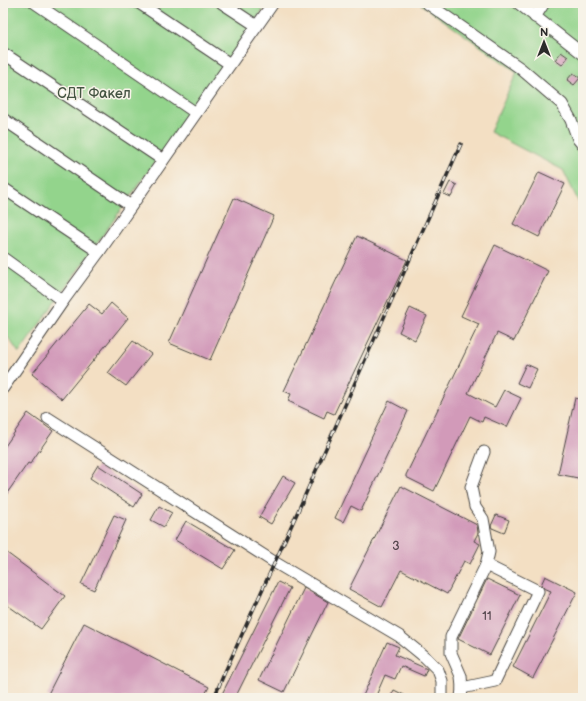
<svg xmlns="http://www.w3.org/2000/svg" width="586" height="701" viewBox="0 0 586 701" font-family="'Balsamiq Sans',sans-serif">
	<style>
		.green { fill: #93d48c; stroke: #5f805c }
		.building { fill: #d29ab9 }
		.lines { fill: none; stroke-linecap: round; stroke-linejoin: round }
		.minor-casing { stroke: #494642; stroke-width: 13 }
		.minor { stroke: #fff; stroke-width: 11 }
		.rail-casing { stroke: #2b2b2b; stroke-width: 3.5 }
		.rail { stroke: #f7f3e8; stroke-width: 2; stroke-dasharray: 6; stroke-linecap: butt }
		.labels { text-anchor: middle; stroke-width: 3; stroke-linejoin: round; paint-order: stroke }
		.number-label { font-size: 12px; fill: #55474e }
		.park-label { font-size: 14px; fill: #455543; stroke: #f7f3e8 }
	</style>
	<rect width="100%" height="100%" fill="#f7f3e8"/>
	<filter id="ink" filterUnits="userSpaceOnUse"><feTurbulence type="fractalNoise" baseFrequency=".025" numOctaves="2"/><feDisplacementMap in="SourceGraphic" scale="8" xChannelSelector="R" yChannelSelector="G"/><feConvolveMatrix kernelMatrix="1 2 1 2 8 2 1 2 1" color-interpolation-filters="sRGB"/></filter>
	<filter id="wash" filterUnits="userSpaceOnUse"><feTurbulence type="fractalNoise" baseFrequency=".012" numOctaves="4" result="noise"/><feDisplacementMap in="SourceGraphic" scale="16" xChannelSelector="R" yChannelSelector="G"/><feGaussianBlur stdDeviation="0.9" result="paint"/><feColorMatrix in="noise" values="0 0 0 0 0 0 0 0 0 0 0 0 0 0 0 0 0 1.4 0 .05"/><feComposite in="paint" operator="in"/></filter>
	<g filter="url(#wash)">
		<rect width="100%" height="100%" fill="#f3dfc3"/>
		<g class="green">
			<polygon points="3,3 268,3 19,353 3,330"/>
			<polygon points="419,3 583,3 583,211 563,170 490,132 517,72"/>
		</g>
		<g id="blocks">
			<g class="building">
				<polygon points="561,52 568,57 562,65 555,60"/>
				<polygon points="573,73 580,78 574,85 567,80"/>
				<polygon points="539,172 565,184 539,237 513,224"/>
				<polygon points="450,182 457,185 451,197 444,194"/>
				<polygon points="234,198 274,216 210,360 169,343"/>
				<polygon points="357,236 407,260 334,414 327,411 324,418 288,401 291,394 284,391"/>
				<polygon points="495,245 548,271 514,341 497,333 468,393 495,407 504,390 521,398 507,427 484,417 482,422 470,416 434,491 406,477 406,475 479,324 461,316"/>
				<polygon points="111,303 128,318 62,399 32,374 89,304 102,314"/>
				<polygon points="410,308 427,316 415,340 399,332"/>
				<polygon points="133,341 151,354 126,386 108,373"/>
				<polygon points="526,364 537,369 528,388 517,383"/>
				<polygon points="575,398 583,400 583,479 558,474"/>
				<polygon points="389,401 408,411 361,511 351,506 343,522 335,518 370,443 369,443"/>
				<polygon points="28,413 53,431 30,464 28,463 3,499 3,449"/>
				<polygon points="98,465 142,494 134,507 90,478"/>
				<polygon points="283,476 295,483 271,524 259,517"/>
				<polygon points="401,486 477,525 478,533 474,541 480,544 470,564 464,561 447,594 401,570 382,607 349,589"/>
				<polygon points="159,506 172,513 164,527 151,520"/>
				<polygon points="114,515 126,520 94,590 81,584"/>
				<polygon points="496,515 509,520 504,533 492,528 491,526"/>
				<polygon points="186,521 235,550 223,569 175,540"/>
				<polygon points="3,550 65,596 41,629 3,602"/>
				<polygon points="545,576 577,592 533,678 513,667 551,591 544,588 541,585"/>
				<polygon points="487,579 520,595 490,655 458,639"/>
				<polygon points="278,582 290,588 235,698 220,698"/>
				<polygon points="304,588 328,602 284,692 259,680"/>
				<polygon points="84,623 209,687 203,698 52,698 47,696"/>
				<polygon points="387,642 399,647 395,655 427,669 424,676 401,666 395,679 385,675 375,698 362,698"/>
				<polygon points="394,690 410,698 390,698"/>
			</g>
		</g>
	</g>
	<g filter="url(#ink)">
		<use href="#blocks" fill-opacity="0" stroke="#494642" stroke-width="1"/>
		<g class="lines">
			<defs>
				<g id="minor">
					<polyline points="35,3 196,113"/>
					<polyline points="139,3 230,64"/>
					<polyline points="222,3 257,26"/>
					<polyline points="427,3 520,68 562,104 571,120 578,139 583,145"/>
					<polyline points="518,3 583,54"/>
					<polyline points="535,17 544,3"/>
					<polyline points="3,53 163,160"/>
					<polyline points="3,119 131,206"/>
					<polyline points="3,188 99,252"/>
					<polyline points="3,258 63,301"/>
					<polyline points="3,388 63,301 99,252 273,3"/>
					<polyline points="48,418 274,562 399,636 426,658 438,670 442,681 442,698"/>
					<polyline points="462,688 495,681 538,591 486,565"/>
					<polyline points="461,698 462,688 461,676 451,653 451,637 486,565 489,552 483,519 475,507 471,487 484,452"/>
				</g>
			</defs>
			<use href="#minor" class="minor-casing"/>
			<use href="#minor" class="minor"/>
			<defs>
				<polyline id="rail" points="214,698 224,674 298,511 461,144"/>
			</defs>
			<use href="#rail" class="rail-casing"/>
			<use href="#rail" class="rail"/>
		</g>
	</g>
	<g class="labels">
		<g class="number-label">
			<text x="396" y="550">3</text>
			<text x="487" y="620">11</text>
		</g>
		<g class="park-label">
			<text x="94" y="98">СДТ Факел</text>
		</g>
	</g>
	<rect width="586" height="701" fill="none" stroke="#f7f3e8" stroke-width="16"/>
	<g transform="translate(544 42)" stroke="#f7f3e8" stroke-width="3" paint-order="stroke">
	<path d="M0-3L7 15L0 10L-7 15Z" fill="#2b2b2b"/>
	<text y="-6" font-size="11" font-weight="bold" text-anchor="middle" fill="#2b2b2b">N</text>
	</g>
</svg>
